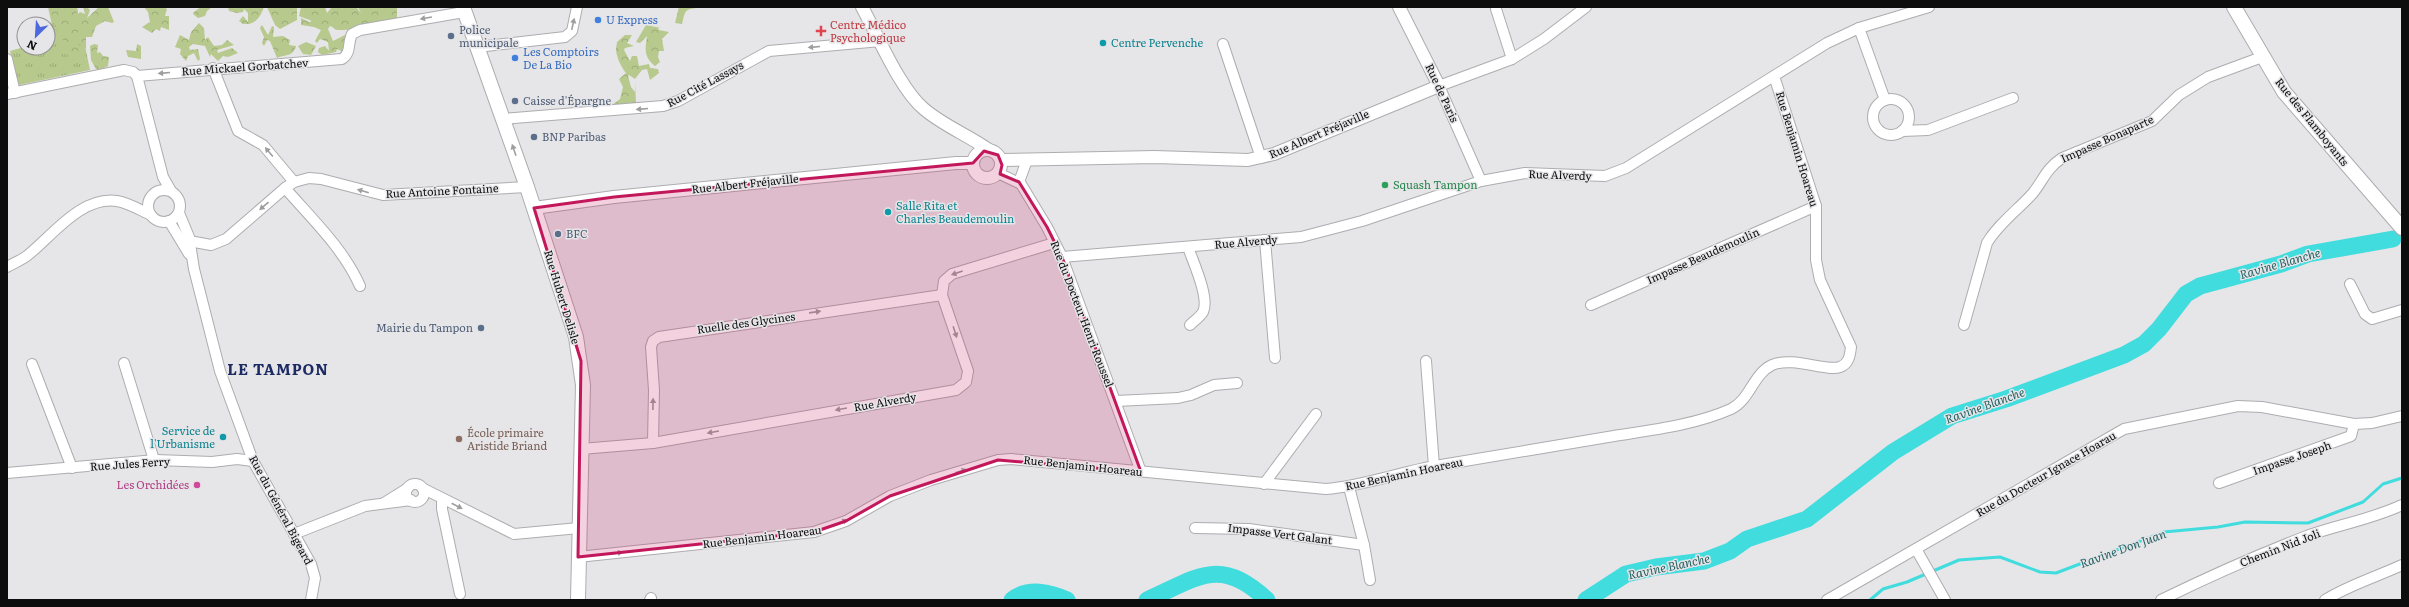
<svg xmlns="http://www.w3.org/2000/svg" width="2409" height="607" viewBox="0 0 2409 607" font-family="Literata,serif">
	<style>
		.grass { fill: url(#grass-tufts) }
		.forest { fill: url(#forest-crowns); fill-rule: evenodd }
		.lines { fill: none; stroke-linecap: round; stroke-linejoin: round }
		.stream { stroke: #40dcde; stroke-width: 3 }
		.river { stroke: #40dcde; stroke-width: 17 }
		.minor-casing { stroke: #adacaf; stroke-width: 12 }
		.tertiary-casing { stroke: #adacaf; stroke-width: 14 }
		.secondary-casing { stroke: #adacaf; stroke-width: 16 }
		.minor { stroke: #fff; stroke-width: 10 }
		.tertiary { stroke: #fff; stroke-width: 12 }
		.secondary { stroke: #fff; stroke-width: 14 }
		.oneway { fill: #9e9e9f }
		.marked { fill: #c2185b; fill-opacity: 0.2; stroke: #c2185b; stroke-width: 3; stroke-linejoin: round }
		.shop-dot { fill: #3f7fe0; stroke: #e6e5e8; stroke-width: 1.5 }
		.health-dot { fill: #e0444e; stroke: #e6e5e8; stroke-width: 1.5 }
		.service-dot { fill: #5c6f8a; stroke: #e6e5e8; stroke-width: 1.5 }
		.culture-dot { fill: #0f9aa8; stroke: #e6e5e8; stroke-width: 1.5 }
		.leisure-dot { fill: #2e9e5b; stroke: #e6e5e8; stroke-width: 1.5 }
		.education-dot { fill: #8d6e63; stroke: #e6e5e8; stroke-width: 1.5 }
		.hotel-dot { fill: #d1479c; stroke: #e6e5e8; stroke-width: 1.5 }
		.labels { text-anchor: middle; stroke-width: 3; stroke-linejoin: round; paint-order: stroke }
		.shop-label { font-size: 11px; fill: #366cbe; stroke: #e6e5e8; text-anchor: start }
		.health-label { font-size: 11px; fill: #be3a42; stroke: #e6e5e8; text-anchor: start }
		.service-label { font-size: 11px; fill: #4e5e75; stroke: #e6e5e8; text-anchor: start }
		.culture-label { font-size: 11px; fill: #0d838f; stroke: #e6e5e8; text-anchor: start }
		.street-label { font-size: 11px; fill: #0d0d0e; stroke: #e6e5e8 }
		.leisure-label { font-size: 11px; fill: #27864d; stroke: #e6e5e8; text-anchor: start }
		.education-label { font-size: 11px; fill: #785e54; stroke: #e6e5e8; text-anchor: start }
		.hotel-label { font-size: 11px; fill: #b23c85; stroke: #e6e5e8; text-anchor: end }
		.water-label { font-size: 12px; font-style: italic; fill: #246162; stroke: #e6e5e8 }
		.district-label { font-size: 15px; font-weight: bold; letter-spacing: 1px; fill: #1d2b63; stroke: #e6e5e8 }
	</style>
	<defs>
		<pattern id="grass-tufts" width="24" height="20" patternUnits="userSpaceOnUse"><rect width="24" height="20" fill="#b7c98c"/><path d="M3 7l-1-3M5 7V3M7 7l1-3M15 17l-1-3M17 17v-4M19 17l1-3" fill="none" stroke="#9cab78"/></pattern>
		<pattern id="forest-crowns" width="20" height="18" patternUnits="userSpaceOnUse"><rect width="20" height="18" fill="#b7c98c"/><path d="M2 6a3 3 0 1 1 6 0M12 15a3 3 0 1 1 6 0" fill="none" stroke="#9cab78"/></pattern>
	</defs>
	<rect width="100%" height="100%" fill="#e6e5e8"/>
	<polygon class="grass" points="48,7 77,7 90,70 19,85 10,51 24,47 48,48 48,41 55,39"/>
	<g class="forest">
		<path d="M50,7H77L76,17L80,12L85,14L83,7H87L90,10L87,18L99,7H108L114,22L112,23L105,21L96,26L92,37H86V48L76,53L74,48L73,52L68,55L62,53L71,44L62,39L60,31L50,29L56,27ZM81,26L82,48L74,39Z"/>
		<polygon points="144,7 164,7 167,9 165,16 169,16 169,30 161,27 160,31 156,29 152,33 142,27 150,22 148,12"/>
		<polygon points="201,7 212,7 207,11 205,16 198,18 193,14 194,12"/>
		<path d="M228,7H264C260,18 255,25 243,24L239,21L243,16L248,22V13L244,9L243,12L237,13L229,11Z"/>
		<polygon points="267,7 297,7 297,20 280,29 275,25"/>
		<path d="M301,7H325L327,13L332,7H356L361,13L358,7H397V18C379,24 357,31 338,30C334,30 334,27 330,26L328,29L333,41L347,34L345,53L337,49L336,52L322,55L318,52L319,48L325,46L329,51L328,42L320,39L317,43L315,41L321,30L314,27L301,25V18L309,22L312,21L299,16Z"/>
		<path d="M679,7H697V8C684,9 685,12 682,24L675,23Z"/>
		<polygon points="199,23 204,28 205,40 208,37 214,46 222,45 227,40 234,45 217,50 218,53 232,48 238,53 228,57 223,56 218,61 211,54 210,57 205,46 193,44 189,47 190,50 198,49 200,59 198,61 194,53 188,56 186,61 180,54 181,49 175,47 180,35 189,40 191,32"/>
		<path d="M262,25L268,35L272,26L274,27L273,37L283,36L290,40L289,45L296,46C293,57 286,54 277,58L270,41L267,40L264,46L262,43L264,37L260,28Z"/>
		<path d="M646,25L661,28L658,27L659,30L669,32L662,39L664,51H659L658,57L660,62L655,66C644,57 645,50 647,36L640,43L636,42Z"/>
		<path d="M625,35H632L627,43L634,46L625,48L624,50L630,61L632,56H637L639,66L649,64L650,68L658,69L659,73L650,80L647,69L642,70L635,79L629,75L628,76L631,87L635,92V82L636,104L612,105L620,99L623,87L619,79L626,73C621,67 616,56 616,49L617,42Z"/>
		<polygon points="306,42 316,46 311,55 303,54 298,46"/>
		<polygon points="94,44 98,45 97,53 100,52 103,56 109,57 108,66 100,70 96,69 91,60 90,46"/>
		<polygon points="137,44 141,46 141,59 128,57 126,50 136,51"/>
	</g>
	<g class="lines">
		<polyline class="stream" points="1870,600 1883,589 1907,582 1959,560 2000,557 2040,572 2056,573 2164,532 2218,527 2245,522 2308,523 2363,502 2383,484 2402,478"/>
		<g class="river">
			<path d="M1012,600C1028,587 1050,592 1067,600"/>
			<path d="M1147,600C1197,578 1220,555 1267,600"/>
			<polyline points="1586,600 1626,574 1656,567 1704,561 1730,551 1747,539 1807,519 1893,452 1952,416 2006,399 2124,355 2144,344 2159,329 2186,294 2200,286 2281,264 2308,254 2393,239"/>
		</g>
		<defs>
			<g id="minor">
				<polyline points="1496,9 1512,59"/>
				<polyline points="1859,28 1885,100"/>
				<polyline points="1223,44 1261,158"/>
				<polyline points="477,47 565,37 572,31 577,7"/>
				<polyline points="7,59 15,93"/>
				<polyline points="213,68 238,131 263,145 294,182"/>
				<polyline points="137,76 163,177 171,191"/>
				<path d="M7,94L124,70L133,72L137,76L342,59C352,52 347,44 352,34L360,30L464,12"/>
				<circle cx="1891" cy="117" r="18"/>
				<polyline points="503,119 663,106 678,101 769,51 881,41"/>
				<polyline points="1902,131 1928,130 2013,98"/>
				<polyline points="998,173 1021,184 1047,227 1062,257 1141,472"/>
				<polyline points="1481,181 1439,86 1512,59 1544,39 1586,7"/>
				<polyline points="1019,182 1027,160"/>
				<path d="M285,188C312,219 343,248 360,286"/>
				<circle cx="164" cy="206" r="16"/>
				<polyline points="179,213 189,237 194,269 220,371 253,461 311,564 315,578 311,600"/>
				<polyline points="169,221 189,254"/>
				<polyline points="1265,240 1275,358"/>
				<polyline points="189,241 211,245 226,239 285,188 294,182 309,178 321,179 383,195 527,187"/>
				<path d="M1188,247C1193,262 1210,298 1203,312C1200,317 1194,321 1190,325"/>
				<polyline points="1062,257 1301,237 1362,221 1481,181 1525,173 1605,176 1626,168 1827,43 1859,28 1929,7"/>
				<path d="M7,267C14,263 22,260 28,255C53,235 81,196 117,201C129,203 140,210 151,215"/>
				<polyline points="2350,284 2365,314 2372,319 2402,310"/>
				<polyline points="1591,305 1816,206"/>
				<path d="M1964,325L1987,243C1999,223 2018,210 2033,193C2044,179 2046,169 2062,158L2152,121L2179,95L2208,77L2262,57"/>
				<polyline points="1426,361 1434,466"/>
				<polyline points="124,363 154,460"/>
				<polyline points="32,364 72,468"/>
				<polyline points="1116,401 1178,398 1191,395 1214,385 1237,383"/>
				<polyline points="653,443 654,390 651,347 653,341 659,337 942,295"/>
				<polyline points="581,449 653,443 956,390 966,382 968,371 942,295 944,281 952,274 1054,243"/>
				<polyline points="7,473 156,460 212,462 237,459 253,461"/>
				<polyline points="2219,483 2351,436 2354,424"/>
				<polyline points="1264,484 1316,414"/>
				<circle cx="415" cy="493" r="9"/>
				<polyline points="1349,487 1364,545 1370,580"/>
				<polyline points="422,488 514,534 579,528"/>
				<polyline points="442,499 442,509 460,594"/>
				<polyline points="384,503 408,488"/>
				<polyline points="1195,528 1249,529 1364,545"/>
				<polyline points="294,534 365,506 411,500"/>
				<polyline points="1916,549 1945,600"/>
				<path d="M578,557L814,532L846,521L890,496L931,480L998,460L1011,459L1326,489C1365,486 1402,471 1441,465C1499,455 1556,446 1614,436C1652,430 1695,425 1731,409C1750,400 1753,374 1772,365C1793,356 1826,372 1840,367C1849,364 1850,355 1851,347L1820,280L1816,260V206L1774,76"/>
				<polyline points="650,600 651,598"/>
				<polyline points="1827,600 2124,429 2238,406 2262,407 2354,424 2372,423 2402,416"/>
				<path d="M2161,600C2208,577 2255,556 2304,537C2336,525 2370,520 2402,505"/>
				<path d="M2325,600C2349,585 2376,577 2402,565"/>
			</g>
			<g id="tertiary">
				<path d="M862,7C878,36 900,89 924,109C944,126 968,135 989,150"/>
				<circle cx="987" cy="164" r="14"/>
				<polyline points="1001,160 1155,157 1248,160 1274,154 1439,86 1399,7"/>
				<polyline points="534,208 614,197 956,163 968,163 973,165"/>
			</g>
			<g id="secondary">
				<polyline points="463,7 527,187 576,337 583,385 578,600"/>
				<polyline points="2234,7 2284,92 2402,228"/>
			</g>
		</defs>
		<use href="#minor" class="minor-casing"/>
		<use href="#tertiary" class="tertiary-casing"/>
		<use href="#secondary" class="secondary-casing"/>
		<use href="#minor" class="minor"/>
		<use href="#tertiary" class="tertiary"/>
		<use href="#secondary" class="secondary"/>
	</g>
	<defs><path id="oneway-solid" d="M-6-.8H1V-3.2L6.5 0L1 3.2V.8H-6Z"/></defs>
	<g class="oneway">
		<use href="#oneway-solid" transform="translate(426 18) rotate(170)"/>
		<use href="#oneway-solid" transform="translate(573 24) rotate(-78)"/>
		<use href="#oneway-solid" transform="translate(814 47) rotate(175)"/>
		<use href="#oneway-solid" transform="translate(164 73) rotate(175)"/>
		<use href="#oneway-solid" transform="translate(642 109) rotate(175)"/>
		<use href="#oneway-solid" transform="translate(514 150) rotate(-109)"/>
		<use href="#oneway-solid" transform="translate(269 152) rotate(-130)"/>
		<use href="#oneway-solid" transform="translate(363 191) rotate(-164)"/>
		<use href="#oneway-solid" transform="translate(264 206) rotate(139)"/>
		<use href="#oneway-solid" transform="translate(957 273) rotate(161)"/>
		<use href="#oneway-solid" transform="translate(815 312) rotate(-8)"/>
		<use href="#oneway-solid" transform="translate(955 332) rotate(72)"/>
		<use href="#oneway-solid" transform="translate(653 404) rotate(-89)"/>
		<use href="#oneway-solid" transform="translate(841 409) rotate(170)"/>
		<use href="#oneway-solid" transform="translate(713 432) rotate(170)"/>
		<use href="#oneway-solid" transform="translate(961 471) rotate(-16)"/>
		<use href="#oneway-solid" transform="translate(457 506) rotate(27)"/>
		<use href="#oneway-solid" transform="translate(842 522) rotate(-25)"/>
		<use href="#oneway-solid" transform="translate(617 553) rotate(-6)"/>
	</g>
	<path class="marked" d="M984,151L998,155L1002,165L1000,174L1019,182L1047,227L1062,257L1141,472L998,460L890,496L846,521L814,532L578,557L581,361L534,208L614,197L973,163Z"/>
	<g class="shop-dot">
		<circle cx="598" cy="20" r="4"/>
		<circle cx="515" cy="58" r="4"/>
	</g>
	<path class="health-dot" d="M819 25h4v4h4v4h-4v4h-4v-4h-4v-4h4z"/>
	<g class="service-dot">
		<circle cx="451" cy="36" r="4"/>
		<circle cx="515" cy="101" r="4"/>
		<circle cx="534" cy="137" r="4"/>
		<circle cx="558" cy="234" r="4"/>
		<circle cx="481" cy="328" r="4"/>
	</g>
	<g class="culture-dot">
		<circle cx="1103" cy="43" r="4"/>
		<circle cx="888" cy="212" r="4"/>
		<circle cx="223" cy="437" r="4"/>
	</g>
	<circle class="leisure-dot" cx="1385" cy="185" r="4"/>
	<circle class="education-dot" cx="459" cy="439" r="4"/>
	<circle class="hotel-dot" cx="197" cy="485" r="4"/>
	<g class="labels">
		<g class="shop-label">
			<text x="606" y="24">U Express</text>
			<text x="523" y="56">Les Comptoirs<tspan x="523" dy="13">De La Bio</tspan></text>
		</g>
		<g class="health-label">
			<text x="830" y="29">Centre Médico<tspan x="830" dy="13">Psychologique</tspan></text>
		</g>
		<g class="service-label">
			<text x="459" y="34">Police<tspan x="459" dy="13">municipale</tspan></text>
			<text x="523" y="105">Caisse d'Épargne</text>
			<text x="542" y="141">BNP Paribas</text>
			<text x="566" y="238">BFC</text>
			<text x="473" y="332" text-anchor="end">Mairie du Tampon</text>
		</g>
		<g class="culture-label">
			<text x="1111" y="47">Centre Pervenche</text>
			<text x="896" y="210">Salle Rita et<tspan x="896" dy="13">Charles Beaudemoulin</tspan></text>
			<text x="215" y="435" text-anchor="end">Service de<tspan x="215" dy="13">l'Urbanisme</tspan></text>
		</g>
		<g class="street-label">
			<text transform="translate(245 67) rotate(-4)" y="4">Rue Mickael Gorbatchev</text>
			<text transform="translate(705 84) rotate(-28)" y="4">Rue Cité Lassays</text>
			<text transform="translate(1442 93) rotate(65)" y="4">Rue de Paris</text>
			<text transform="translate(2312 122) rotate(51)" y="4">Rue des Flamboyants</text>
			<text transform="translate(1319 134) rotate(-23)" y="4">Rue Albert Fréjaville</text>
			<text transform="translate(2107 139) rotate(-24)" y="4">Impasse Bonaparte</text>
			<text transform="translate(1797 149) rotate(73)" y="4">Rue Benjamin Hoareau</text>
			<text transform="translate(1560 175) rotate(2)" y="4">Rue Alverdy</text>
			<text transform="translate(745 184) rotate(-6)" y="4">Rue Albert Fréjaville</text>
			<text transform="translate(442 191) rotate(-3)" y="4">Rue Antoine Fontaine</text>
			<text transform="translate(1246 242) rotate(-5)" y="4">Rue Alverdy</text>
			<text transform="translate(1703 256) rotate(-24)" y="4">Impasse Beaudemoulin</text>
			<text transform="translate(562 297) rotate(73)" y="4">Rue Hubert Delisle</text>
			<text transform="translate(1082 314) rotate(69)" y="4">Rue du Docteur Henri Roussel</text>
			<text transform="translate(746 323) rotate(-8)" y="4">Ruelle des Glycines</text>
			<text transform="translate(885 402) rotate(-10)" y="4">Rue Alverdy</text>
			<text transform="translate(2292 458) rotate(-19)" y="4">Impasse Joseph</text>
			<text transform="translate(130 464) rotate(-4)" y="4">Rue Jules Ferry</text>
			<text transform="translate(1083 466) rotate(6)" y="4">Rue Benjamin Hoareau</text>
			<text transform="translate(1404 474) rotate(-12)" y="4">Rue Benjamin Hoareau</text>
			<text transform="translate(2046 474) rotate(-30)" y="4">Rue du Docteur Ignace Hoarau</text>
			<text transform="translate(281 510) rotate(62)" y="4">Rue du Général Bigeard</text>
			<text transform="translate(1280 534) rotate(7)" y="4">Impasse Vert Galant</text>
			<text transform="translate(762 537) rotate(-7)" y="4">Rue Benjamin Hoareau</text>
			<text transform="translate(2280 548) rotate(-21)" y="4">Chemin Nid Joli</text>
		</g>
		<g class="leisure-label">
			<text x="1393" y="189">Squash Tampon</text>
		</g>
		<g class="education-label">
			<text x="467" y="437">École primaire<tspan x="467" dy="13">Aristide Briand</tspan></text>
		</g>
		<g class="hotel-label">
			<text x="189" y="489">Les Orchidées</text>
		</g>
		<g class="water-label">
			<text transform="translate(2280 264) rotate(-16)" y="4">Ravine Blanche</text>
			<text transform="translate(1985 406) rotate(-20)" y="4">Ravine Blanche</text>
			<text transform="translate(2123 549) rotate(-20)" y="4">Ravine Don Juan</text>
			<text transform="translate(1669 567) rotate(-12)" y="4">Ravine Blanche</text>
		</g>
		<g class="district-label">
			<text x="278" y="375">LE TAMPON</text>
		</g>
	</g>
	<rect width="2409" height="607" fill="none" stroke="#0d0d0e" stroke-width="16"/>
	<g transform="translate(36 36) rotate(205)"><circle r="19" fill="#e6e5e8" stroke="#8f8f91"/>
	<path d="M0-3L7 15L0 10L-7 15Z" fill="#4c69dd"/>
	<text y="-6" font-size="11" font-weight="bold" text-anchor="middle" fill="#0d0d0e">N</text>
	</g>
</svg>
